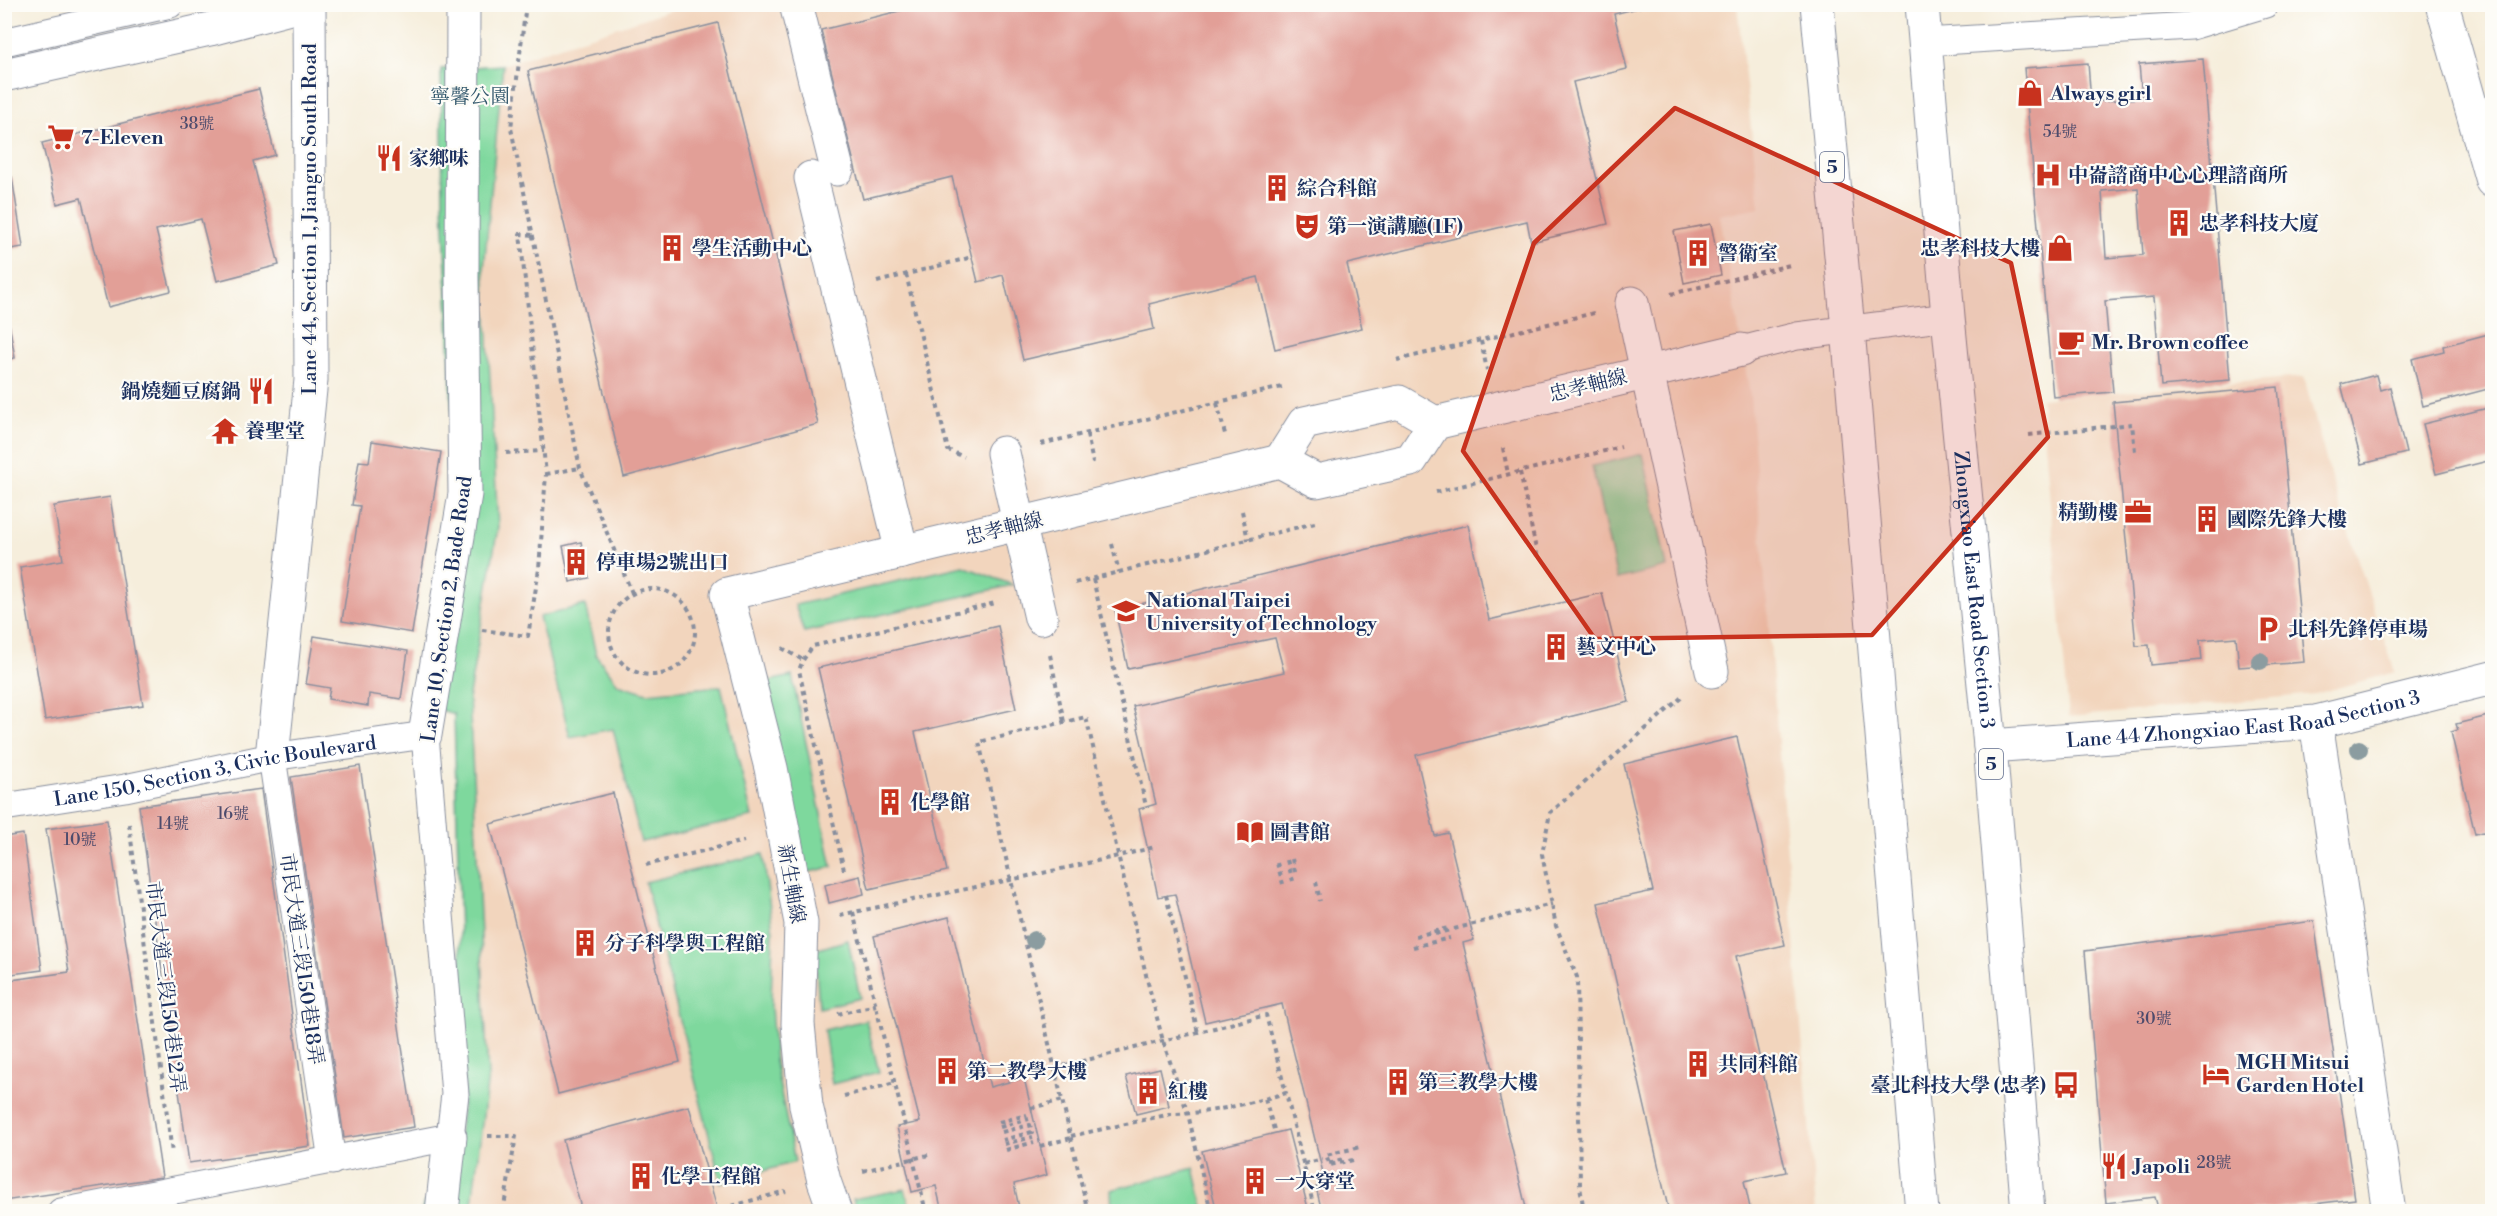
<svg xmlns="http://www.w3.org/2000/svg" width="2497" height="1216" viewBox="0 0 2497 1216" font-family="'Libre Bodoni','Noto Serif TC',serif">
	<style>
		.built { fill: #f2d5bd }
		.green { fill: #7ed89d; stroke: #4c847e; stroke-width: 1.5 }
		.building { fill: #e29f97; fill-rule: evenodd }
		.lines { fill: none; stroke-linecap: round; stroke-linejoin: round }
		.lane-casing { stroke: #888e9d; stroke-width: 29 }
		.street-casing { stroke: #888e9d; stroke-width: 35 }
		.secondary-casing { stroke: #888e9d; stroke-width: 35 }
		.primary-casing { stroke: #888e9d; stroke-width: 35 }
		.path { stroke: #888e9d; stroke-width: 4; stroke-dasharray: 4.5 4.5; stroke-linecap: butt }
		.lane { stroke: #fff; stroke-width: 27 }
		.street { stroke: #fff; stroke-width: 33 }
		.secondary { stroke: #fff; stroke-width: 33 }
		.primary { stroke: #fff; stroke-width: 33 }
		.tree { fill: #8b9ca0 }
		.marked { fill: #c8321e; fill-opacity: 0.2; stroke: #c8321e; stroke-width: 4.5; stroke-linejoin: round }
		.labels { text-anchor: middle; stroke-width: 4.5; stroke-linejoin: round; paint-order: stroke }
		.number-label { font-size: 16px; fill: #4d4b6c }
		.shield { fill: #fdfcf7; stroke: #5f6c8c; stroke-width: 1.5 }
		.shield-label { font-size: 18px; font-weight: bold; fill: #1b2f5e }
		.poi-label { font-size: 20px; font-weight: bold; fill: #1b2f5e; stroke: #fdfcf7; text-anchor: start }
		.park-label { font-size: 20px; fill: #34596e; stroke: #fdfcf7 }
		.street-label { font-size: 20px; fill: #1b2f5e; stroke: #fdfcf7 }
	</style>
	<rect width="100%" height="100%" fill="#fdfcf7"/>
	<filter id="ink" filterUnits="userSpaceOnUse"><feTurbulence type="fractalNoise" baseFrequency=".0167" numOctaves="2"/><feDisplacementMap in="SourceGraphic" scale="12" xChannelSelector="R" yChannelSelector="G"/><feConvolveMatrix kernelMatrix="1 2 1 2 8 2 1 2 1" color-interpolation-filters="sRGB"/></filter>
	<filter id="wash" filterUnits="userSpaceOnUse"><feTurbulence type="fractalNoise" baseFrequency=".008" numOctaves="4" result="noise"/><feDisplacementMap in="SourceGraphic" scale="24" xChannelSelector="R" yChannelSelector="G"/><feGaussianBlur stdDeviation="1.35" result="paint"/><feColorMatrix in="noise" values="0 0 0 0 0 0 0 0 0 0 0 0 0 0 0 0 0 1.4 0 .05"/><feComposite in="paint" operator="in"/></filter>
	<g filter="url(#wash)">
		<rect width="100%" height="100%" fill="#f6eedc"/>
		<g class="built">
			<polygon points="688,4 1737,5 1760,207 1719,215 1750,395 1816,1211 471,1212 488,1076 469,695 498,527 484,268 503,65"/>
			<polygon points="2304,377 2332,482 2395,672 2315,694 2069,717 2041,399"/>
		</g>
		<g class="green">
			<polygon points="503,65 484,268 498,527 469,695 488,1076 471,1211 421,1212 424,1202 453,1201 464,1087 454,714 424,705 455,483 443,202 441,69"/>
			<polygon points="1643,454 1667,567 1617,579 1592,466"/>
			<polygon points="963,566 1013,585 804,632 795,605"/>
			<polygon points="585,605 596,655 618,684 647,693 721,686 752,817 641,842 613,729 570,737 539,617"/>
			<polygon points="792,676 832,867 805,873 765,682"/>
			<polygon points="763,854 773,932 771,1006 775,1063 795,1162 721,1183 645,882"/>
			<polygon points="848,940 860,998 819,1008 815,950"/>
			<polygon points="866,1020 879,1072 832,1084 824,1030"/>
			<polygon points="1194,1168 1204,1211 1112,1211 1111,1190"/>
			<polygon points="905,1189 911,1211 856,1211 853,1199"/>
		</g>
		<g id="blocks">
			<g class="building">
				<polygon points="928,4 1650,4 1650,5 1614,14 1627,69 1573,82 1608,224 1531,242 1527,221 1347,264 1362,328 1275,349 1258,277 1149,304 1154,329 1023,360 1003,275 978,282 952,177 863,199 821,30"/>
				<polygon points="718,23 818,424 624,477 528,71"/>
				<path d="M2203,59L2230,380L2161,386L2154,297L2105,301L2113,392L2053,397L2024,68L2088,63L2091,102L2142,98L2139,64ZM2138,188L2143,255L2106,258L2102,191Z"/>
				<polygon points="259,89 275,155 253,161 279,265 217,281 201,219 156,230 171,291 108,307 81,198 57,204 42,143"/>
				<polygon points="12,177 23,247 4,250 4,178"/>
				<polygon points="1711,224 1721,275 1684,283 1674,231"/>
				<polygon points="4,294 15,358 4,360"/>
				<polygon points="2492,333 2492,388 2423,406 2412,359 2444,351 2443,346"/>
				<polygon points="2376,375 2380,390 2390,387 2406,453 2362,464 2341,384"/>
				<polygon points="2278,387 2304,662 2239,667 2236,637 2200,640 2202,660 2151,665 2149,645 2136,646 2113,402"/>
				<polygon points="2492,407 2492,460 2436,474 2423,424"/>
				<polygon points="372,441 441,452 412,633 342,621 360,506 352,505 359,461 369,462"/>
				<polygon points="110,497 143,705 45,720 20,567 63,560 54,506"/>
				<polygon points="1468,525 1489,620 1602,593 1629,702 1416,755 1435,836 1448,833 1474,940 1463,943 1527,1212 1322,1212 1316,1187 1326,1185 1282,1004 1205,1022 1175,894 1158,897 1139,809 1156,804 1133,706 1284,672 1275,638 1128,669 1115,610"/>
				<polygon points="581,542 589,578 570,582 563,546"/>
				<polygon points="998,626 1016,709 915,732 947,871 869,889 818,668"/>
				<polygon points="314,636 408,651 401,699 369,694 368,706 328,699 330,688 306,684"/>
				<polygon points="2492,715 2492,830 2475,834 2451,732 2458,730 2456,724"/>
				<polygon points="1737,737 1785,945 1736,956 1786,1172 1744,1181 1751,1212 1669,1212 1598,903 1653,891 1624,764"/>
				<polygon points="360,766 414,1127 344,1138 291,777"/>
				<polygon points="261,789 310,1146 189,1163 139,806"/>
				<polygon points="613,793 680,1062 558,1094 490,824"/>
				<polygon points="107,820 162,1177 4,1201 4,981 69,972 46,829"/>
				<polygon points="23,834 42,970 4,975 4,837"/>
				<polygon points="860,876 864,894 829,903 825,885"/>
				<polygon points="949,917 990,1087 1024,1078 1031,1108 1047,1175 1014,1184 1020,1212 942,1212 936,1186 912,1192 897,1127 920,1122 874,936"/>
				<polygon points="2314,921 2355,1199 2245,1212 2159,1212 2155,1197 2106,1203 2085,951"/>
				<polygon points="1160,1068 1169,1106 1136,1114 1126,1076"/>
				<polygon points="689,1106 718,1212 582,1212 563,1140"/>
				<polygon points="1288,1130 1309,1212 1217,1212 1202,1151"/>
			</g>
		</g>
	</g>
	<g filter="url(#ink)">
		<use href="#blocks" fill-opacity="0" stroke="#888e9d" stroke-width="1.5"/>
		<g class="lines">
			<defs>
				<g id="lane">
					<polyline points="4,42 170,4"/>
					<polyline points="1925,42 2191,26 2265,4"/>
					<polyline points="1741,350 1797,336 1948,317"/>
					<polyline points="272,757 332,1161"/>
					<path id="s1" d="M4,807L125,788L272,757L425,735L455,1094L450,1137L61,1212"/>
				</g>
				<g id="street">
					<polyline points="796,4 837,169"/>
					<polyline points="2442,4 2492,181"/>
					<polyline points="811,178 902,552"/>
					<polyline points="1632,303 1712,671"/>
					<polyline points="1003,453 1041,618"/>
					<polyline points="1280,461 1304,423 1399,402 1435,423"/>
					<polyline points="2316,722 2389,1212"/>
					<polyline points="425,735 465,494 462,278 463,4"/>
					<path id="s2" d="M1990,746L2316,722L2492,678"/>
					<polyline points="272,757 311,380 309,4"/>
					<polyline points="442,1212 450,1137"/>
					<polyline points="835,1212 824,1181 806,1106 798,1024 801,923 771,768 727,594 1280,461 1317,481 1411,460 1435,423 1741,350"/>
				</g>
				<polyline id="secondary" points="4,75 210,29 305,4"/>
				<g id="primary">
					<polyline points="1817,4 1848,329 1922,1212"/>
					<path id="s3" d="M1922,4L1948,317L1990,746L2028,1212"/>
				</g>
			</defs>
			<use href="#lane" class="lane-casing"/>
			<use href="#street" class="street-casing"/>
			<use href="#secondary" class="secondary-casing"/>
			<use href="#primary" class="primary-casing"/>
			<g class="path">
				<polyline points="526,4 511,128 580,468 632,593"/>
				<polyline points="906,274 948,450 964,457"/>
				<polyline points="877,282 972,257"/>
				<polyline points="1671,294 1790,265"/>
				<polyline points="1481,341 1487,370"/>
				<polyline points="1397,360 1594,313"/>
				<polyline points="1217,403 1225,434"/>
				<polyline points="1087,434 1093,463"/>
				<polyline points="2029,435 2132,424 2135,451"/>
				<polyline points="1041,444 1282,387"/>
				<polyline points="1503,448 1508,474"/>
				<polyline points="506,453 544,451"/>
				<polyline points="1520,472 1538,559"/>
				<polyline points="546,474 580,468"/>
				<polyline points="1436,492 1621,447"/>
				<polyline points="1242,511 1248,540"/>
				<polyline points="1112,544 1119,572"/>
				<polyline points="1093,579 1146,806"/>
				<polyline points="1075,583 1315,523"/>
				<circle cx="652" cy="632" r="43"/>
				<polyline points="482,630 528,636 539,569 546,474 520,234 533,235"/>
				<polyline points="782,648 803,660"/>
				<polyline points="1050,655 1064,722"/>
				<polyline points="129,824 172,1153"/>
				<polyline points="1292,859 1296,876"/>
				<polyline points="1287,860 1293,881"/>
				<polyline points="1277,863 1283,884"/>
				<polyline points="646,865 744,841"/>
				<polyline points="844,870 799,670 803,660 813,646 995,603"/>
				<polyline points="1316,882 1320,901"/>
				<polyline points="1166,895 1198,1033"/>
				<polyline points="853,912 926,1212"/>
				<path d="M840,915C945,893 1051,873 1155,847"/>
				<polyline points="1454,929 1552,904"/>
				<polyline points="1435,934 1450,930"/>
				<polyline points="1416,936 1448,928"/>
				<polyline points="1413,947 1450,938"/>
				<polyline points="838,1014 876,1005"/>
				<polyline points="1055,1068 1266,1015 1286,1093"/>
				<polyline points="844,1096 895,1083"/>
				<polyline points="1265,1099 1275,1133"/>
				<polyline points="1031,1108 1063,1100"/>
				<polyline points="999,1122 1027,1115"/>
				<polyline points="1000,1127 1029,1119"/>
				<polyline points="1002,1132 1030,1125 1032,1132 1003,1140"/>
				<polyline points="488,1136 516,1136 503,1212"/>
				<path d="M1071,1136L1171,1114C1209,1114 1250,1103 1286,1093L1315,1212"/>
				<polyline points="1004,1144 1033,1137"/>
				<polyline points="1040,1146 1071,1138"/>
				<polyline points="1006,1150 1034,1142"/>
				<polyline points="1353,1160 1330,1165 1326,1155 1360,1147"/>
				<polyline points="1329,1163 1343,1159"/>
				<polyline points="1304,1164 1322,1159"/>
				<polyline points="863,1171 928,1155"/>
				<polyline points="732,1206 786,1191"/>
				<polyline points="1088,1212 979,742 1086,717 1147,979 1163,1041 1188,1114 1211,1212"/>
				<polyline points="1584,1212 1580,1186 1577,977 1556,926 1542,854 1550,813 1682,697"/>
			</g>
			<use href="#lane" class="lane"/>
			<use href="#street" class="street"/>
			<use href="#secondary" class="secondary"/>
			<use href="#primary" class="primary"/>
		</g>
		<g class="tree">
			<circle cx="2260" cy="661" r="9"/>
			<circle cx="2359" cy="749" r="9"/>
			<circle cx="1034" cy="940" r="9"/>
		</g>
	</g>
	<path class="marked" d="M1675,108L2011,263L2048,437L1872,635L1595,639L1463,451L1534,243Z"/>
	<defs>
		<symbol id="shop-bare" viewBox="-9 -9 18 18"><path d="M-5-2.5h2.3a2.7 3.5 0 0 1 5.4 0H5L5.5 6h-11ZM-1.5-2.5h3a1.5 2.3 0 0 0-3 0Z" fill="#c8321e" stroke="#fdfcf7" stroke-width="2.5" paint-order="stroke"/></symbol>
		<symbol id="supermarket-bare" viewBox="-9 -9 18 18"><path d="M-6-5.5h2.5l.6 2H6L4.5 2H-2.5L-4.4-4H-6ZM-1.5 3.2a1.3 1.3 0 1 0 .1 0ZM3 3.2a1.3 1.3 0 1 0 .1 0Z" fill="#c8321e" stroke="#fdfcf7" stroke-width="2.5" paint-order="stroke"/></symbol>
		<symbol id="restaurant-bare" viewBox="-9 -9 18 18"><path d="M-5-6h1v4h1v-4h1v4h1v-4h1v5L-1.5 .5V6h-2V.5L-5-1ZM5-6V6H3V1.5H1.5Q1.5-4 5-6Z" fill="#c8321e" stroke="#fdfcf7" stroke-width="2.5" paint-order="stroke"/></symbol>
		<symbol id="hospital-bare" viewBox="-9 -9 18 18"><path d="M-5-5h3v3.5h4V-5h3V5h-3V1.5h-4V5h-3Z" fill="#c8321e" stroke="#fdfcf7" stroke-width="2.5" paint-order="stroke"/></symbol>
		<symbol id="building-bare" viewBox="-9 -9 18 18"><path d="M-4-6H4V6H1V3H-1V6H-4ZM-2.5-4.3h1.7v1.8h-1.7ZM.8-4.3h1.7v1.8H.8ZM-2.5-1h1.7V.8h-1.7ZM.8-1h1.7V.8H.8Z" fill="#c8321e" stroke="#fdfcf7" stroke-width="2.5" paint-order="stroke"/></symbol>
		<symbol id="theatre-bare" viewBox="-9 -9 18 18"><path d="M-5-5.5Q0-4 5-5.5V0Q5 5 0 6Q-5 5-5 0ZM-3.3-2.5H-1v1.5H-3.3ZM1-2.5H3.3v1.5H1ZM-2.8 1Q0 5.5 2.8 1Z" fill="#c8321e" stroke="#fdfcf7" stroke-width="2.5" paint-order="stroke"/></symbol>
		<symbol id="cafe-bare" viewBox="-9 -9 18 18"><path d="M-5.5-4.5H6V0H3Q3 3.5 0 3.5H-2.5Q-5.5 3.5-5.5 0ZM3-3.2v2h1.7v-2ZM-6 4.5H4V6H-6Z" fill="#c8321e" stroke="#fdfcf7" stroke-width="2.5" paint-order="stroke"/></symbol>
		<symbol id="temple-bare" viewBox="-9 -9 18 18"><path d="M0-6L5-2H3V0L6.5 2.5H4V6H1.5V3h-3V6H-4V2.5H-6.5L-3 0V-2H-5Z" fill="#c8321e" stroke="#fdfcf7" stroke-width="2.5" paint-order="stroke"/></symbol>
		<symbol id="office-bare" viewBox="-9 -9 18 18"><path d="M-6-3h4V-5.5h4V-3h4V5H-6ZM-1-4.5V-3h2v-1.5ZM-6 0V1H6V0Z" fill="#c8321e" stroke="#fdfcf7" stroke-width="2.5" paint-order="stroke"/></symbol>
		<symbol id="university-bare" viewBox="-9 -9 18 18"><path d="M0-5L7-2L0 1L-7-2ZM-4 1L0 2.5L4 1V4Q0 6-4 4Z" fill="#c8321e" stroke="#fdfcf7" stroke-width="2.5" paint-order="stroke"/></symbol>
		<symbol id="parking-bare" viewBox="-9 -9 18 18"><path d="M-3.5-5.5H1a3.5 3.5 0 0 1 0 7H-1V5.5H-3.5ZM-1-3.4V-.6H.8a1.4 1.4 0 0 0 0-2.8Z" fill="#c8321e" stroke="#fdfcf7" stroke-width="2.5" paint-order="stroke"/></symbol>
		<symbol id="library-bare" viewBox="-9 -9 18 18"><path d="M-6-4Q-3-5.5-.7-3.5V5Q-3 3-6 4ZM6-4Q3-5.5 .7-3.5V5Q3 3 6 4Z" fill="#c8321e" stroke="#fdfcf7" stroke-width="2.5" paint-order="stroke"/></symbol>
		<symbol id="hotel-bare" viewBox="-9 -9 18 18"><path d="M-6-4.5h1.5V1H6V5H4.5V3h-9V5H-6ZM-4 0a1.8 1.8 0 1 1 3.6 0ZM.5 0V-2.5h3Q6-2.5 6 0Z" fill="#c8321e" stroke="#fdfcf7" stroke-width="2.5" paint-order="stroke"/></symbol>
		<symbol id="bus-bare" viewBox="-9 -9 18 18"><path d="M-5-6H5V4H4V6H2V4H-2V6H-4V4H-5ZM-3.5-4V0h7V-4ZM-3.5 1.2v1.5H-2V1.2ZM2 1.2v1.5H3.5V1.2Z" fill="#c8321e" stroke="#fdfcf7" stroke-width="2.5" paint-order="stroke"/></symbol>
	</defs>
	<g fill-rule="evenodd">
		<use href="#shop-bare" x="2011" y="74" width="38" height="38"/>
		<use href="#supermarket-bare" x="42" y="118" width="38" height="38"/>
		<use href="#restaurant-bare" x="370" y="139" width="38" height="38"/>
		<use href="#hospital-bare" x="2029" y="156" width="38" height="38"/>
		<use href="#building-bare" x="1258" y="169" width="38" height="38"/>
		<use href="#building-bare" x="2160" y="204" width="38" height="38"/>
		<use href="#theatre-bare" x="1288" y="207" width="38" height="38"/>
		<use href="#building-bare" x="653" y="229" width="38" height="38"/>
		<use href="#shop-bare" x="2041" y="229" width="38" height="38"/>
		<use href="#building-bare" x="1679" y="234" width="38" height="38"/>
		<use href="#cafe-bare" x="2052" y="323" width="38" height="38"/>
		<use href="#restaurant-bare" x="242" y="372" width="38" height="38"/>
		<use href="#temple-bare" x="206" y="412" width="38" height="38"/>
		<use href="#office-bare" x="2119" y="493" width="38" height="38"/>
		<use href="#building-bare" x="2188" y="500" width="38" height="38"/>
		<use href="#building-bare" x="557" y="543" width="38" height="38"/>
		<use href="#university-bare" x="1107" y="592" width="38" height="38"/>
		<use href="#parking-bare" x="2249" y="610" width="38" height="38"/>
		<use href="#building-bare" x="1537" y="628" width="38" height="38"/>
		<use href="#building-bare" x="871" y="783" width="38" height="38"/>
		<use href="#library-bare" x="1231" y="813" width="38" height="38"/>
		<use href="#building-bare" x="566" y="924" width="38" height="38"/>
		<use href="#building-bare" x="1679" y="1045" width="38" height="38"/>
		<use href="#building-bare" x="928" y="1052" width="38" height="38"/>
		<use href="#hotel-bare" x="2197" y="1055" width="38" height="38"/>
		<use href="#building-bare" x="1379" y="1063" width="38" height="38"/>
		<use href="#bus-bare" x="2047" y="1066" width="38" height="38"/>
		<use href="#building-bare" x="1129" y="1072" width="38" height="38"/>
		<use href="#restaurant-bare" x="2095" y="1147" width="38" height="38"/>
		<use href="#building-bare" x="622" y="1157" width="38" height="38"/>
		<use href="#building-bare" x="1236" y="1162" width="38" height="38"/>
	</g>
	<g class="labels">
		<g class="number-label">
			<text x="197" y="129">38號</text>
			<text x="2060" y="137">54號</text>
			<text x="233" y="819">16號</text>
			<text x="173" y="829">14號</text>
			<text x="80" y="845">10號</text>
			<text x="2154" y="1024">30號</text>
			<text x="2214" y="1168">28號</text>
		</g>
		<g class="shield">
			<rect x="1820" y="152" width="24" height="30" rx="4.5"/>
			<rect x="1979" y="749" width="24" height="30" rx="4.5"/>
		</g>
		<g class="shield-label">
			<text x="1832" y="173">5</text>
			<text x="1991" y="770">5</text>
		</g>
		<g class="poi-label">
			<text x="2050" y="100">Always girl</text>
			<text x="81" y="144">7-Eleven</text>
			<text x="409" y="165">家鄉味</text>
			<text x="2068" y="182">中崙諮商中心心理諮商所</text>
			<text x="1297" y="195">綜合科館</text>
			<text x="2199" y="230">忠孝科技大廈</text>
			<text x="1327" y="233">第一演講廳(1F)</text>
			<text x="692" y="255">學生活動中心</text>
			<text x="2040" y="255" text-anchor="end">忠孝科技大樓</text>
			<text x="1718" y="260">警衛室</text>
			<text x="2091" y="349">Mr. Brown coffee</text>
			<text x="241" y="398" text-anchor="end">鍋燒麵豆腐鍋</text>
			<text x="245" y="438">養聖堂</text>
			<text x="2118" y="519" text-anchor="end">精勤樓</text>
			<text x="2227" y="526">國際先鋒大樓</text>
			<text x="596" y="569">停車場2號出口</text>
			<text x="1146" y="607">National Taipei<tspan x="1146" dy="23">University of Technology</tspan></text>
			<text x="2288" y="636">北科先鋒停車場</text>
			<text x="1576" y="654">藝文中心</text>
			<text x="910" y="809">化學館</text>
			<text x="1270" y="839">圖書館</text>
			<text x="605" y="950">分子科學與工程館</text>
			<text x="2236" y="1069">MGH Mitsui<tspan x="2236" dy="23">Garden Hotel</tspan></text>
			<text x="1718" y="1071">共同科館</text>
			<text x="967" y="1078">第二教學大樓</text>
			<text x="1418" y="1089">第三教學大樓</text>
			<text x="2046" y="1092" text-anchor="end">臺北科技大學 (忠孝)</text>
			<text x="1168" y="1098">紅樓</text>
			<text x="2134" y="1173">Japoli</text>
			<text x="661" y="1183">化學工程館</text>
			<text x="1275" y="1188">一大穿堂</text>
		</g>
		<g class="park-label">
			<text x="470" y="103">寧馨公園</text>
		</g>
		<g class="street-label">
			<text transform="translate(309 219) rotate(-90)" y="7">Lane 44, Section 1, Jianguo South Road</text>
			<text transform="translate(1588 385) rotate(-14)" y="7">忠孝軸線</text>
			<text transform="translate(1004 528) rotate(-14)" y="7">忠孝軸線</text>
			<text dy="7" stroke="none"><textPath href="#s3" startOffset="588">Zhongxiao East Road Section 3</textPath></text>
			<text transform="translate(446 609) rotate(-82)" y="7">Lane 10, Section 2, Bade Road</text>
			<text dy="7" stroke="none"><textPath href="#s2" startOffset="255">Lane 44 Zhongxiao East Road Section 3</textPath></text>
			<text dy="7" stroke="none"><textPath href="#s1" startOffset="214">Lane 150, Section 3, Civic Boulevard</textPath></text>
			<text transform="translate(792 884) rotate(80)" y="7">新生軸線</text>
			<text transform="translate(302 959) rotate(82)" y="7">市民大道三段150巷18弄</text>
			<text transform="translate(166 987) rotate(83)" y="7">市民大道三段150巷12弄</text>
		</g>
	</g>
	<rect width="2497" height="1216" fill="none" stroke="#fdfcf7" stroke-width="24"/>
</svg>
